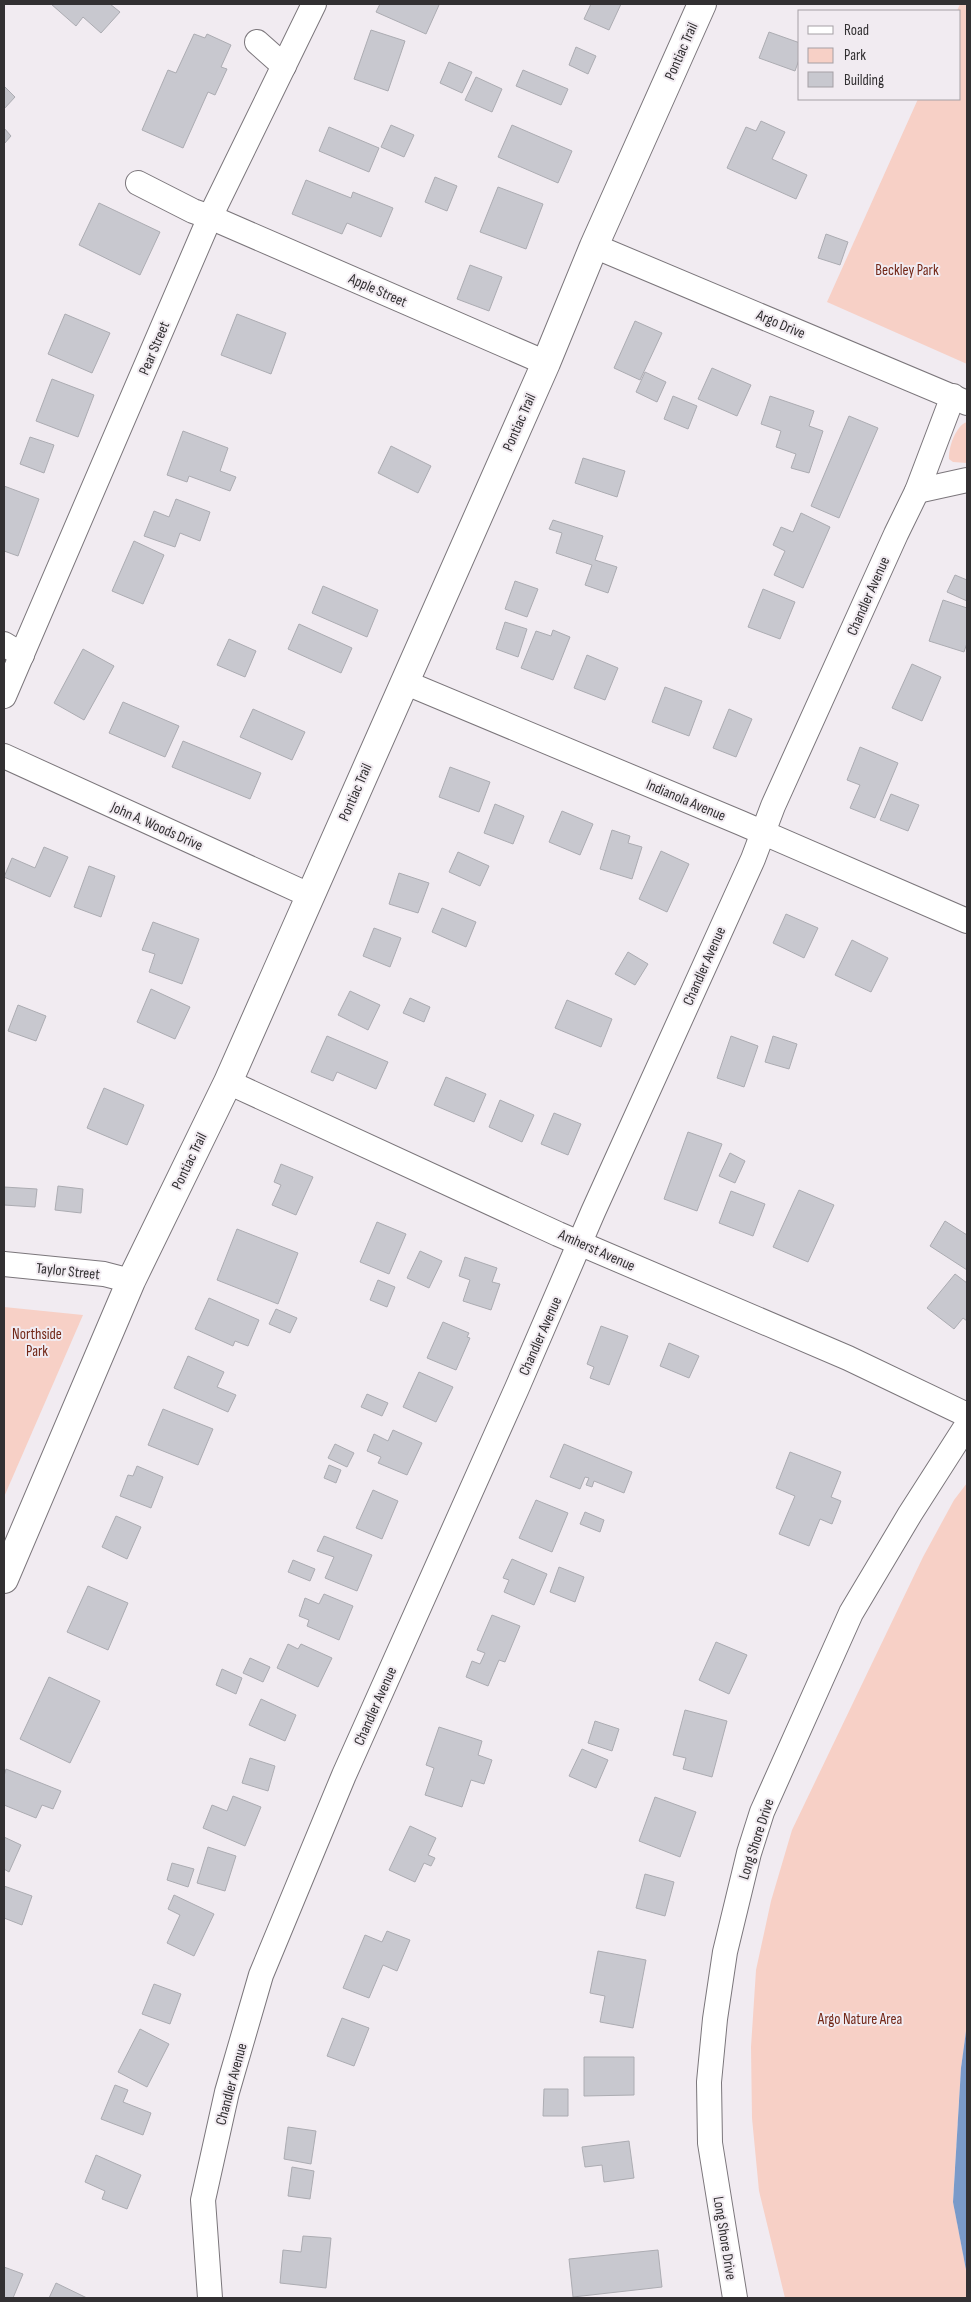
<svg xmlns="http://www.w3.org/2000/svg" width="971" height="2302" viewBox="0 0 971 2302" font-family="'Sofia Sans Condensed',sans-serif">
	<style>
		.green { fill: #f7d0c6 }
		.water { fill: #7a9ac9 }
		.building { fill: #c8c8cf; stroke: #acacb2 }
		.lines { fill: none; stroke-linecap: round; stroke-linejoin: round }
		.minor-casing { stroke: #7b767b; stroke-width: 26 }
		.major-casing { stroke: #7b767b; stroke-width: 30 }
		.minor { stroke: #fff; stroke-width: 24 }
		.major { stroke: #fff; stroke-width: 28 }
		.labels { text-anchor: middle; stroke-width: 4; stroke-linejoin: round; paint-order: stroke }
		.street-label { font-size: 15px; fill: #323032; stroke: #f1ebf1 }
		.park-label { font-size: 15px; fill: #722717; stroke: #f1ebf1 }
	</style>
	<rect width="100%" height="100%" fill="#f1ebf1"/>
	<g class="green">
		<polygon points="960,4 967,4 967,364 827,302 918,99 960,99 960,11 957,11"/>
		<path d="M967,422V463L953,462L949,459C948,448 956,425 967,422Z"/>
		<polygon points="4,1307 83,1315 4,1497"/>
		<polygon points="967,1483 967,2024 961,2068 953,2201 967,2275 967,2298 785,2298 759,2191 752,2118 751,2047 756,1970 771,1901 792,1830 923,1557 954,1500"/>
	</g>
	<polygon class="water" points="967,2024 967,2275 953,2202 961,2068"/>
	<g class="building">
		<polygon points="51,4 110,4 120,12 101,33 83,17 76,26"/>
		<polygon points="380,4 436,4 439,5 426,34 376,12"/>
		<polygon points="591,4 621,4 609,30 584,19"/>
		<polygon points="371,30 405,41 388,91 354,79"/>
		<polygon points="769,32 800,43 800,57 795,71 759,58"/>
		<polygon points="194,34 205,38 207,34 231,45 221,67 227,69 215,95 208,92 183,148 142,130 168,70 176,73"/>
		<polygon points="576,47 596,56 588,74 569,65"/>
		<polygon points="449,62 472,72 462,93 440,83"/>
		<polygon points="523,70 568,89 561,105 516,86"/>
		<polygon points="476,77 502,89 492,112 465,100"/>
		<polygon points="4,86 15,97 4,109"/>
		<polygon points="761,121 785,132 772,159 807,175 796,199 727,168 746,127 756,131"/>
		<polygon points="391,125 414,135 404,157 381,147"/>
		<polygon points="512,125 572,151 558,183 498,157"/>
		<polygon points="329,127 379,148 369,172 319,151"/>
		<polygon points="4,128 11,136 4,144"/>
		<polygon points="435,177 457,186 447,211 425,202"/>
		<polygon points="306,180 351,198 353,192 393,208 381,237 347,223 342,234 292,214"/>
		<polygon points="498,187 543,204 526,249 480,232"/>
		<polygon points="99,203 160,232 140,275 79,245"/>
		<polygon points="826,234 848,242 840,265 818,258"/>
		<polygon points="470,265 502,277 489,311 457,299"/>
		<polygon points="65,314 110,333 92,373 48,354"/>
		<polygon points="237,314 286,333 271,374 221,355"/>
		<polygon points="635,321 662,333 640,380 614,368"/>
		<polygon points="712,368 751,385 737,416 698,399"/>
		<polygon points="645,372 666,382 657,402 636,392"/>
		<polygon points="52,379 94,395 78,437 36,421"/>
		<polygon points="673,396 697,406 688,429 664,419"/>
		<polygon points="770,396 814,411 809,426 823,431 809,473 791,468 796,454 776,447 781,431 761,424"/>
		<polygon points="849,416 878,428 839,518 811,506"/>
		<polygon points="183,431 228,448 220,471 236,477 230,491 189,476 187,482 167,475"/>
		<polygon points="30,437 54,445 44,473 20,464"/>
		<polygon points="391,446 431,466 418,493 378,473"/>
		<polygon points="583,458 625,471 617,497 575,483"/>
		<polygon points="4,486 39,499 18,556 4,551"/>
		<polygon points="176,499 210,512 200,541 180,533 175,547 144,536 154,511 169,517"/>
		<polygon points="801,513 830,527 803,588 774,575 785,551 773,545 781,527 793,532"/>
		<polygon points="553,520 603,536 595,560 617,567 608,593 585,585 592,565 556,553 562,533 549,529"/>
		<polygon points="134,541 164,555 143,604 112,591"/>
		<polygon points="955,575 967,580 967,601 947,592"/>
		<polygon points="515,581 538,589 527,617 505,609"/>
		<polygon points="323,586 378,610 367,637 312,613"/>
		<polygon points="763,589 795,602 780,639 748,627"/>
		<polygon points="943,600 967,608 967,643 964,652 929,641"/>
		<polygon points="505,622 527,629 518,657 496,649"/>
		<polygon points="299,624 352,648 341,673 288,649"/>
		<polygon points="553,630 570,637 553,680 521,668 536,631 551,636"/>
		<polygon points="229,639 256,651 245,677 217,665"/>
		<polygon points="83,649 114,666 84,720 54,703"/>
		<polygon points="587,655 618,668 605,700 574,688"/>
		<polygon points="912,664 941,677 922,721 892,708"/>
		<polygon points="665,687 702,701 689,736 652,722"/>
		<polygon points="123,702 179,726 165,757 109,733"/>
		<polygon points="253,709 305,732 292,760 240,737"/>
		<polygon points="729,709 752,719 736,757 713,748"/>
		<polygon points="183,741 261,773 250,799 172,767"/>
		<polygon points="860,747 898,763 875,818 850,808 860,785 847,780"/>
		<polygon points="450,767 490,782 479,812 439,797"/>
		<polygon points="891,794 919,805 908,831 880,820"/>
		<polygon points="495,804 524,816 513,844 484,833"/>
		<polygon points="562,811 593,824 580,855 549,842"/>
		<polygon points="612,830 630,836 628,843 642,847 632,879 600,869"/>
		<polygon points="44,847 68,857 50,897 4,877 12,858 35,868"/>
		<polygon points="661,851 689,864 667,912 639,899"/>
		<polygon points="458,852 489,866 480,886 449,872"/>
		<polygon points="89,866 115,876 101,917 74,907"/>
		<polygon points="399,873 429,883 418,913 389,904"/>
		<polygon points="442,908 476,922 466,947 432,932"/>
		<polygon points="786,914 818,928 804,958 773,943"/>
		<polygon points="153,922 199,939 182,984 149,972 155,954 142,950"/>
		<polygon points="374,928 401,938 390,967 363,956"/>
		<polygon points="852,940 888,958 871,992 835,975"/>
		<polygon points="628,952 648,964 635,985 615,974"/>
		<polygon points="151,989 190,1007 175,1039 137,1022"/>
		<polygon points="350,991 380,1005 368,1030 338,1015"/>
		<polygon points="410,998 430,1007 424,1022 403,1013"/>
		<polygon points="567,1000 612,1019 601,1047 555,1028"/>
		<polygon points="18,1005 46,1016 36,1041 8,1031"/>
		<polygon points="327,1036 388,1062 376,1089 337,1072 333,1081 311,1072"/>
		<polygon points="731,1036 758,1046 744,1087 717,1078"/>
		<polygon points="773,1036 797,1044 789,1069 765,1062"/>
		<polygon points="446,1077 486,1094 474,1122 434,1105"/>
		<polygon points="104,1088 144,1105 127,1145 87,1128"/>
		<polygon points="500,1100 534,1115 522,1142 489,1127"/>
		<polygon points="554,1113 581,1124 568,1155 541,1144"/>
		<polygon points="688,1132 722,1144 697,1211 664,1199"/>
		<polygon points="730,1153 745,1161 735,1183 719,1176"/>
		<polygon points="281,1164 313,1177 296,1215 272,1205 281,1185 274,1182"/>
		<polygon points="58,1186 83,1189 81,1213 55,1210"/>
		<polygon points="4,1187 37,1189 35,1207 4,1205"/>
		<polygon points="799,1190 834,1205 808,1262 773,1247"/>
		<polygon points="731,1191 765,1204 753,1236 719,1223"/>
		<polygon points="945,1221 967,1235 967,1270 930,1246"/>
		<polygon points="377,1222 406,1234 389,1274 360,1262"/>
		<polygon points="237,1229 298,1253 278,1304 217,1280"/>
		<polygon points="420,1251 442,1261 429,1288 407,1278"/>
		<polygon points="465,1257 497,1268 492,1282 500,1284 491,1310 463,1301 470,1280 459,1276"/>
		<polygon points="955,1274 967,1283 967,1321 963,1318 954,1329 927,1308"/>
		<polygon points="378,1280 395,1287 387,1307 370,1300"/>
		<polygon points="209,1298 259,1320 248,1346 235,1341 233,1346 195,1329"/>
		<polygon points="276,1309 297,1318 290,1333 269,1324"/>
		<polygon points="443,1322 469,1333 467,1337 470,1338 456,1370 427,1358"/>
		<polygon points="601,1326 628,1336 609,1385 590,1378 594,1367 587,1364"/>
		<polygon points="669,1343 699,1356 689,1378 660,1366"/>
		<polygon points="188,1356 224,1372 217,1387 236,1395 228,1412 174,1388"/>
		<polygon points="419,1372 453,1387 436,1422 403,1407"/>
		<polygon points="367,1394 388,1403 382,1416 361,1407"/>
		<polygon points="163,1409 213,1429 198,1465 148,1445"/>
		<polygon points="393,1430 422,1443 407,1475 378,1463 381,1457 367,1451 374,1434 388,1441"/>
		<polygon points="335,1444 354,1453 347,1467 328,1458"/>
		<polygon points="564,1444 632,1472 624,1493 594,1481 592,1487 586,1485 589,1478 585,1477 580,1489 550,1477"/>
		<polygon points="790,1452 841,1472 831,1497 841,1501 832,1524 820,1519 809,1546 779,1534 795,1496 776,1488"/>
		<polygon points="329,1465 341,1470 336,1483 324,1478"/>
		<polygon points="137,1466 163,1477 151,1508 120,1496 128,1475 133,1476"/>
		<polygon points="373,1490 398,1501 382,1539 356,1528"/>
		<polygon points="536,1500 568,1513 552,1552 519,1538"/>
		<polygon points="585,1512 604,1520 600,1532 580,1524"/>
		<polygon points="116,1516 141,1527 127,1559 102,1547"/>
		<polygon points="324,1536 372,1555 357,1591 325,1578 334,1557 317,1551"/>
		<polygon points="512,1559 547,1574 534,1605 504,1592 509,1580 503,1578"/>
		<polygon points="293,1560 315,1569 310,1581 288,1572"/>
		<polygon points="559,1567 584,1577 575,1602 550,1592"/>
		<polygon points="88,1586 128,1603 108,1650 67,1632"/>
		<polygon points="324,1594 353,1606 339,1640 307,1626 309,1620 299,1616 305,1598 319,1604"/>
		<polygon points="492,1615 520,1626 505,1662 499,1660 488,1686 466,1677 472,1661 480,1664 485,1653 477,1650"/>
		<polygon points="716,1642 747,1655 729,1694 699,1680"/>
		<polygon points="288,1644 298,1649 301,1644 332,1658 318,1687 277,1668"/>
		<polygon points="250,1658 270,1667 263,1682 243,1673"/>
		<polygon points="222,1669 242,1678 236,1694 216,1685"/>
		<polygon points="49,1677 100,1701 70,1763 20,1739"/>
		<polygon points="261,1699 296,1715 285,1741 249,1725"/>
		<polygon points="685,1710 727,1721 712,1777 683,1769 686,1758 673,1755"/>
		<polygon points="595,1721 619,1729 612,1751 588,1743"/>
		<polygon points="439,1727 482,1741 478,1755 492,1760 484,1784 471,1780 462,1807 425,1795 434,1768 426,1765"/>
		<polygon points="582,1749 608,1760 596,1788 569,1776"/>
		<polygon points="250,1758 275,1766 268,1791 242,1783"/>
		<polygon points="6,1769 61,1791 53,1809 42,1805 36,1818 4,1805 4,1776"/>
		<polygon points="233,1796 261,1807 245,1846 203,1828 212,1805 227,1811"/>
		<polygon points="655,1797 696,1812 680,1857 639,1841"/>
		<polygon points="410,1826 436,1838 428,1855 435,1858 431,1866 424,1863 415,1882 389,1870"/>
		<polygon points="4,1837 21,1845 9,1872 4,1869"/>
		<polygon points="208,1847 236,1856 225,1891 197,1883"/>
		<polygon points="172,1863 194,1869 188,1887 167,1880"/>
		<polygon points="645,1874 674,1882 665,1916 636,1908"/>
		<polygon points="4,1886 32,1896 22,1925 4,1918"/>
		<polygon points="174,1895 214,1914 194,1956 167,1943 180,1915 168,1909"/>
		<polygon points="387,1931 410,1940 397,1971 383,1965 369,1998 343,1988 365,1935 382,1942"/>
		<polygon points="598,1951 646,1960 633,2028 600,2022 605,1996 590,1993"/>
		<polygon points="154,1984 181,1994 170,2024 142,2014"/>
		<polygon points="342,2018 369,2028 354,2066 327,2056"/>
		<polygon points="140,2029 169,2044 147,2087 118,2072"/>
		<polygon points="584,2057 634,2057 634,2095 584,2096"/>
		<polygon points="115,2085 128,2090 123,2102 151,2113 143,2135 101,2119"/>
		<polygon points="544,2089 568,2089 568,2116 543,2116"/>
		<polygon points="288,2127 316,2131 311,2164 284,2159"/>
		<polygon points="629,2141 634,2178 604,2182 602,2165 585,2167 582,2147"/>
		<polygon points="96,2155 141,2175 127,2209 102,2199 105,2191 85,2182"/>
		<polygon points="292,2167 314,2171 310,2199 288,2196"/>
		<polygon points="303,2236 331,2238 326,2288 280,2283 283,2250 301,2252"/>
		<polygon points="658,2250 662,2287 573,2297 569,2259"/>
		<polygon points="4,2267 23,2274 13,2298 4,2298"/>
		<polygon points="56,2283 87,2298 49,2298"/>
	</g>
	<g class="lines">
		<defs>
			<g id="minor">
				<polyline points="257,42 284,66"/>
				<polyline points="138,183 193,211 210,217 546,363"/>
				<polyline points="594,246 967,403"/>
				<polyline points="917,491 967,480"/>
				<polyline points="4,644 22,655"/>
				<polyline points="404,682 741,823 967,921"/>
				<polyline points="4,696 210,217 314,4"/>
				<polyline points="4,756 309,895"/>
				<polyline points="228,1082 558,1234 848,1358 967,1415"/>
				<polyline points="4,1264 104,1274 131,1281"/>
				<polyline points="210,2298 203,2200 227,2092 261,1975 344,1775 517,1388 593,1212 753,859 773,806 896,534 917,491 953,396"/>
				<polyline points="735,2298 710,2143 709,2082 715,2019 725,1952 749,1853 762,1812 851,1613 910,1514 967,1425"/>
			</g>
			<polyline id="major" points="4,1579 131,1281 228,1082 546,363 594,246 702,4"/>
		</defs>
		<use href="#minor" class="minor-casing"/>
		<use href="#major" class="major-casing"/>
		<use href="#minor" class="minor"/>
		<use href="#major" class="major"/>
	</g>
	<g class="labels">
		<g class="street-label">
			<text transform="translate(681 51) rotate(-66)" y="5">Pontiac Trail</text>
			<text transform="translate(378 290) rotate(24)" y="5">Apple Street</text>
			<text transform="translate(781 324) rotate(23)" y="5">Argo Drive</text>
			<text transform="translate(154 348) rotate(-67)" y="5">Pear Street</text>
			<text transform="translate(519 422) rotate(-66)" y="5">Pontiac Trail</text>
			<text transform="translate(868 596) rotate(-66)" y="5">Chandler Avenue</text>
			<text transform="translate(355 792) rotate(-66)" y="5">Pontiac Trail</text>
			<text transform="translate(686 800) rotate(23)" y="5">Indianola Avenue</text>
			<text transform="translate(157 826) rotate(24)" y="5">John A. Woods Drive</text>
			<text transform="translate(704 966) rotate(-66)" y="5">Chandler Avenue</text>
			<text transform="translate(189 1161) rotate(-64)" y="5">Pontiac Trail</text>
			<text transform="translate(597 1250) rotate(24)" y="5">Amherst Avenue</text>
			<text transform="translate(68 1271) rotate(6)" y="5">Taylor Street</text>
			<text transform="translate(540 1336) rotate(-66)" y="5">Chandler Avenue</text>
			<text transform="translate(375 1706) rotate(-66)" y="5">Chandler Avenue</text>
			<text transform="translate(756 1839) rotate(-72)" y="5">Long Shore Drive</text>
			<text transform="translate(231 2084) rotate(-75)" y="5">Chandler Avenue</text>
			<text transform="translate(725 2238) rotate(81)" y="5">Long Shore Drive</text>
		</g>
		<g class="park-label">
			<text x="907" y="275">Beckley Park</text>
			<text x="37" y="1339">Northside<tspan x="37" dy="17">Park</tspan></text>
			<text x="860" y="2024">Argo Nature Area</text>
		</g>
	</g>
	<rect width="971" height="2302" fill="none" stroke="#323032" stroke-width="10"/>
	<rect x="798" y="10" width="162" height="90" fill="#f1ebf1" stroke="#a5a0a5"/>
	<rect x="808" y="26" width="25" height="8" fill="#ffffff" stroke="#a5a0a5"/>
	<text x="844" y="35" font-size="15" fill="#323032">Road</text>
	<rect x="808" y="48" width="25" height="15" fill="#f7d0c6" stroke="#a5a0a5"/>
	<text x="844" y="60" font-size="15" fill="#323032">Park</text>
	<rect x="808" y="72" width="25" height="15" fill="#c8c8cf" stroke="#a5a0a5"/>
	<text x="844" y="85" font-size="15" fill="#323032">Building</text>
</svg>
